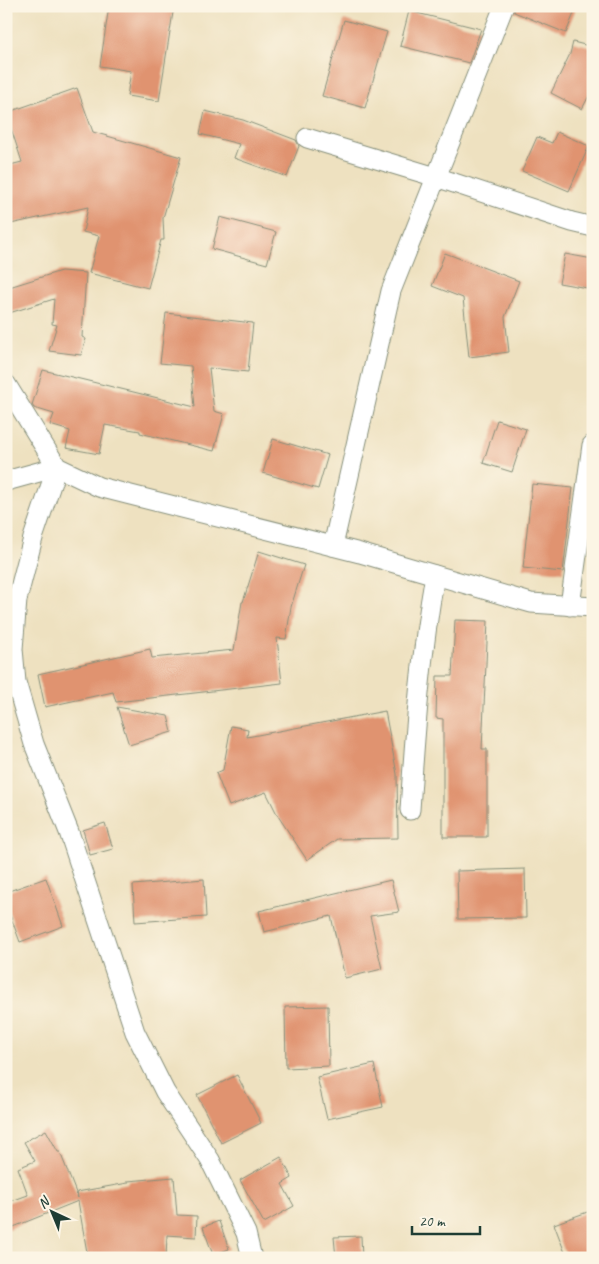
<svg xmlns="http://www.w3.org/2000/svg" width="599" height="1264" viewBox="0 0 599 1264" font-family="Caveat,sans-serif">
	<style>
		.building { fill: #e0936f }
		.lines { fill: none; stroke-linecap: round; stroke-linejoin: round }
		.minor-casing { stroke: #868f7a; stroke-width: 21 }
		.minor { stroke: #fff; stroke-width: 19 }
	</style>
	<rect width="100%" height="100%" fill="#fcf5e5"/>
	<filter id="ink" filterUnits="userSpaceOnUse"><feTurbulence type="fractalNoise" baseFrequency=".02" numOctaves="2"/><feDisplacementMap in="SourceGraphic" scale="10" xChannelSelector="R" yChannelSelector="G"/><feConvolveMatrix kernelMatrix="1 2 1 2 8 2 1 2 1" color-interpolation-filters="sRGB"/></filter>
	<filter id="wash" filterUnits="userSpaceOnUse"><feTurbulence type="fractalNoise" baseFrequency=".0096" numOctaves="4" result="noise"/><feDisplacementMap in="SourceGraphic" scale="20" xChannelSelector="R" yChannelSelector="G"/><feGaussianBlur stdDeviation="1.12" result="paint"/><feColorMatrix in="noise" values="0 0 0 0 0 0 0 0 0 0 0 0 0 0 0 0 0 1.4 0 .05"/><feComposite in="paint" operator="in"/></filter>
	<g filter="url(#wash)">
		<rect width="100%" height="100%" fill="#eee1c0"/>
		<g id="blocks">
			<!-- building -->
			<g class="building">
				<path d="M109,6H174L159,101L127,96L131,71L100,66Z"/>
				<path d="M515,6H577L566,33L514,12Z"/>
				<path d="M409,11L481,29L469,63L400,46Z"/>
				<path d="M344,20L387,32L365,108L322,96Z"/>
				<path d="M573,42L593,47V88L582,109L551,93L570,54Z"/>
				<path d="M77,88L93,132L181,157L163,218L164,240H161L148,288L89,273L99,236L83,232L88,207L6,225V166L22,162L6,113Z"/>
				<path d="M205,111L243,120L296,140L299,146L287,177L234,158L239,144L200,134Z"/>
				<path d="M557,132L589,146L569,191L522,171L537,137L552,143Z"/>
				<path d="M220,217L276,232L267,264L212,249Z"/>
				<path d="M445,253L519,281L505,317L509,352L469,357L463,298L432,286Z"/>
				<path d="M565,254L593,259V289L559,283Z"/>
				<path d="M61,271L86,273L82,337L86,339L81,355L49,351L57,325L52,324L54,299L6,314V288Z"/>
				<path d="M166,313L253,323L248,372L209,368L214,411L224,414L214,451L140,433V431L105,425L99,454L66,448L70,431L50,425L54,414L34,408L32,405L43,370L195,407L191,366L160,363Z"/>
				<path d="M497,420L526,429L512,472L483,463Z"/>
				<path d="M273,439L328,455L318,489L263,473Z"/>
				<path d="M532,484L573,488L563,572L523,568Z"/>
				<path d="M259,551L304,565L291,607L286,639L277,638L282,683L116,702L113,692L45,707L38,674L150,649L152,658L234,650L242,602H243Z"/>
				<path d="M455,620L488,621L482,749H487V837H443V719L436,718L437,676H452Z"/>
				<path d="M117,707L168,716L172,732L129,745Z"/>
				<path d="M385,711L397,774L398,838L337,839L307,860L278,816L266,792L229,806L216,773L223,770L231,726L248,729L247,737Z"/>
				<path d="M105,823L113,849L90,855L83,830Z"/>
				<path d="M525,869L526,918L458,919L457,871Z"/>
				<path d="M46,878L63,926L20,942L6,904V892Z"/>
				<path d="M204,879L206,917L135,922L133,885Z"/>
				<path d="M391,880L399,912L370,916L382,969L345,978L331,916L264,932L259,911Z"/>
				<path d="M328,1006L329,1066L286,1068L285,1007Z"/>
				<path d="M374,1064L383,1107L327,1119L317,1077Z"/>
				<path d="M237,1075L261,1123L221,1143L197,1095Z"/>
				<path d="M46,1130L58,1152H60L78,1198L77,1192L128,1183V1181L174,1177L177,1215L197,1216L196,1237L167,1235L166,1258H125V1254L103,1258H88L78,1201L6,1230V1203L28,1195L18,1168L35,1161L24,1142Z"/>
				<path d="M281,1157L292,1178L282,1184L294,1206L264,1223L240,1180Z"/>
				<path d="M593,1210V1252L578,1258H567L554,1224Z"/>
				<path d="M219,1221L229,1249L213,1255L203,1227Z"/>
				<path d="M361,1236L362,1258H336L334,1237Z"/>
			</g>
		</g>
	</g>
	<g filter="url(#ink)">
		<use href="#blocks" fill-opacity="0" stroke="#868f7a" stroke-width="1"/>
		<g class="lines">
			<!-- minor casing -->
			<g class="minor-casing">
				<g id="minor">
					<path d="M307,138L436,177L572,222L593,227"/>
					<path d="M6,384L57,467L99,487L360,553L531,603L593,607"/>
					<path d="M57,467L33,538L17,600L13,649L16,682L34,744L69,832L135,1032L165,1092L210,1160L246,1233L252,1258"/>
					<path d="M6,481L57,467"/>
					<path d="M333,546L391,291L504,6"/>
					<path d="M570,606L592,445"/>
					<path d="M410,810C415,731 421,653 435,575"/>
				</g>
			</g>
			<!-- minor -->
			<use href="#minor" class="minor"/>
		</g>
	</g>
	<!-- margin -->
	<rect width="599" height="1264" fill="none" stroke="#fcf5e5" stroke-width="25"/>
	<!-- north arrow -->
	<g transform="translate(52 1212) rotate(316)" stroke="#fcf5e5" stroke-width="4" paint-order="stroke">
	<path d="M0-4L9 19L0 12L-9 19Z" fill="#1f3d34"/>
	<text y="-8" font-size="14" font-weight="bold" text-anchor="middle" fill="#1f3d34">N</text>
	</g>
	<!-- scale -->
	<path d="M412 1226v8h68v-8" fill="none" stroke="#1f3d34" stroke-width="2.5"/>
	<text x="419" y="1226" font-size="15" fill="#1f3d34" stroke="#fcf5e5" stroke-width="4" paint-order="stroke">20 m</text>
</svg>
